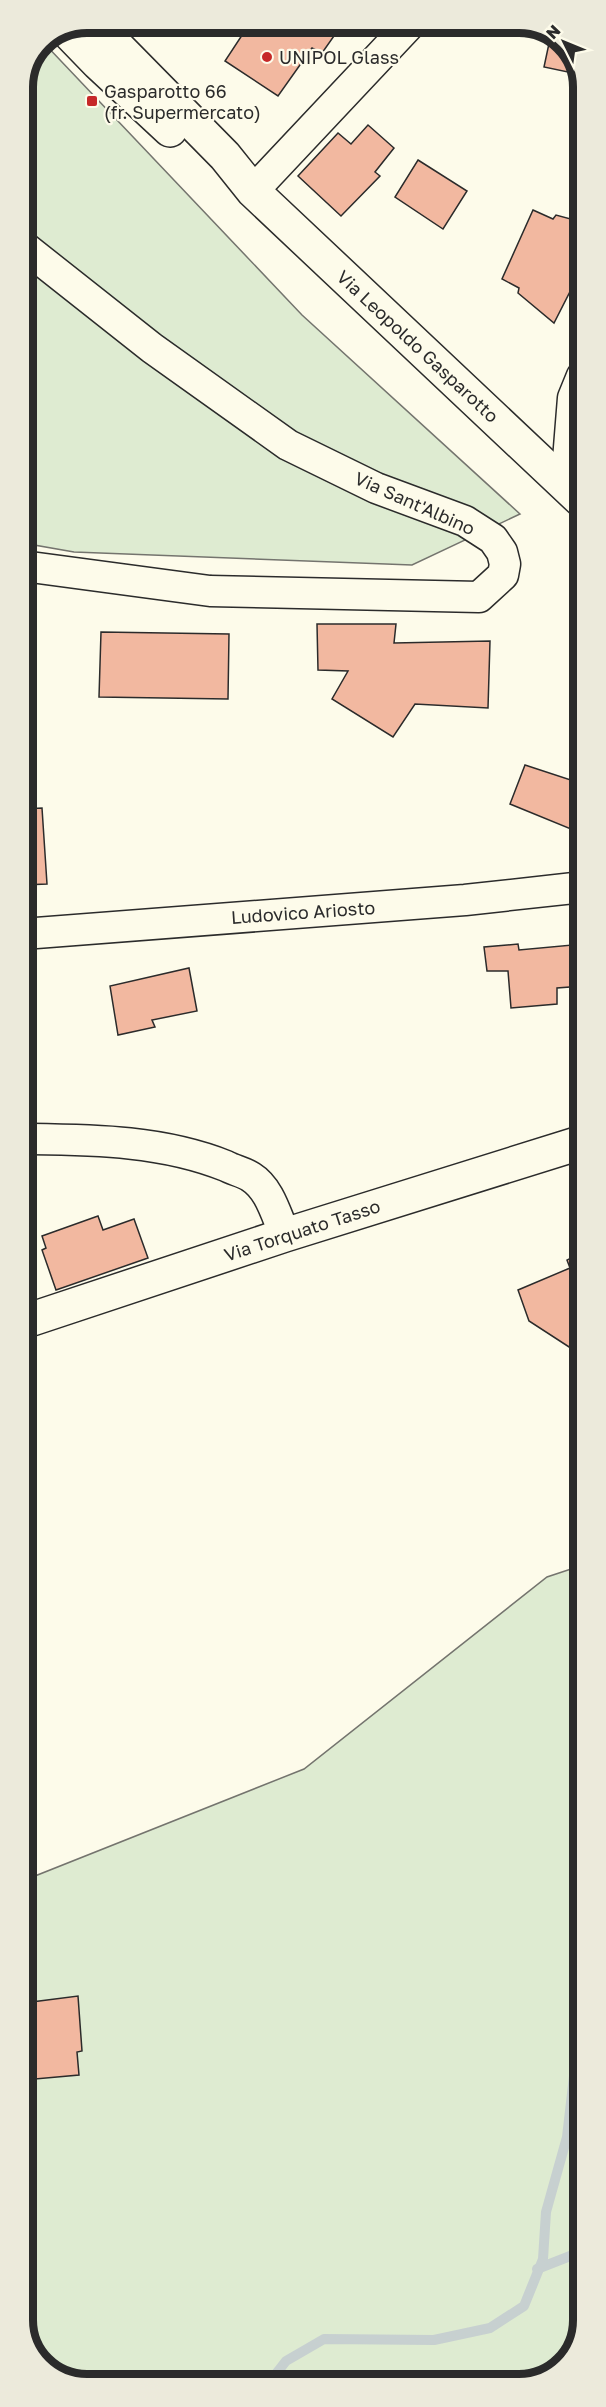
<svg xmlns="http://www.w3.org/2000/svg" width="606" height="2407" viewBox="0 0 606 2407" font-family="'Golos Text',sans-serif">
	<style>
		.green { fill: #deebd1; stroke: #74746e; stroke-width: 1.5 }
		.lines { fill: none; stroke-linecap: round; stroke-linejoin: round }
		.stream { stroke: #c7d0d0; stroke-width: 10 }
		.building { fill: #f2b8a0; stroke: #2b2b2b; stroke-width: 1.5 }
		.minor-casing { stroke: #2b2b2b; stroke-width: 33 }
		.tertiary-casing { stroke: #2b2b2b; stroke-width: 36 }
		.secondary-casing { stroke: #2b2b2b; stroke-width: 36 }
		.minor { stroke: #fdfbea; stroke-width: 30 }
		.tertiary { stroke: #fdfbea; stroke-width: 33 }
		.secondary { stroke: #fdfbea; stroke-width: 33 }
		.poi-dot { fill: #c62828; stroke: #fdfbea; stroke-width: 2 }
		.labels { text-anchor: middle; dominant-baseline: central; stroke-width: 4.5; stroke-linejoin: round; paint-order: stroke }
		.poi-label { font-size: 18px; fill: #2b2b2b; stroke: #fdfbea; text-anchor: start }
		.street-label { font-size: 18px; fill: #2b2b2b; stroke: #fdfbea }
		.rim { fill: none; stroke: #2b2b2b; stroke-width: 8 }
	</style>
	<rect width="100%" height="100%" fill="#fdfbea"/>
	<!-- green -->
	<g class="green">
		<path d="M42,41L302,315L520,514L412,565L74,552L23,543V87Z"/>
		<path d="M583,1565V2320L568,2362L553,2370L490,2383L79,2384L44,2368L24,2332L23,1888L35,1876L304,1769L547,1577Z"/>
	</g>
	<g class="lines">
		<!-- stream -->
		<g class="stream">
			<path d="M537,2269L583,2251"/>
			<path d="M268,2384L286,2361L324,2339L434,2340L490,2328L524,2306L543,2259L546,2212L567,2137L583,1998"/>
		</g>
	</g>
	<!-- building -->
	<g class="building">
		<path d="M250,23H336L341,26L322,53L312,48L278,96L225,61Z"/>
		<path d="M551,34L562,39L582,75L544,67Z"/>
		<path d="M368,125L394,148L375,172L380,176L341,216L298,176L338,133L351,144Z"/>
		<path d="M582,143V178L575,176Z"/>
		<path d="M418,160L467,191L443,229L395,197Z"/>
		<path d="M533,210L553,219L556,215L582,222V268L554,323L518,293L519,288L502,279Z"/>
		<path d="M317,624H396L394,643L490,641L488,708L415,704L393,737L332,699L348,671L318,670Z"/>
		<path d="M101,632L229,634L228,699L99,697Z"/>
		<path d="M525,765L583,784V834L510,804Z"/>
		<path d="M42,808L47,884L23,885V809Z"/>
		<path d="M518,944L519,950L583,944V986L557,988V1004L511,1008L508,971H487L484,947Z"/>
		<path d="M189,968L197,1011L152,1020L155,1027L118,1035L110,986Z"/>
		<path d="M34,988L35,1047L23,1048V989Z"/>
		<path d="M23,1169H26L24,1217H23Z"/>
		<path d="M98,1216L103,1230L134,1219L148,1258L56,1290L42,1250L46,1248L42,1236Z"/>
		<path d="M583,1252V1356L529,1321L518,1290L570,1268L567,1260Z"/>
		<path d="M78,1996L82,2051L77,2052L79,2075L24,2080V2003Z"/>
	</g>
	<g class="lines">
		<!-- minor casing -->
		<g class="minor-casing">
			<g id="minor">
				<path d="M253,191L411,23"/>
				<path d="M23,246L152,348L288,445L376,488L465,521L493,539L502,552L505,564L503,575L479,597L210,591L23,566"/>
				<path d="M566,485L573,398L582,376"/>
				<path d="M23,934L465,900L583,887"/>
				<path d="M23,1139C92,1140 161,1140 226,1166C233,1170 244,1172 251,1177C270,1189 276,1215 285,1235"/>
			</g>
		</g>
		<!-- tertiary casing -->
		<g class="tertiary-casing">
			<path id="tertiary" d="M23,1322L285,1235L583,1142"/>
		</g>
		<!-- secondary casing -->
		<g class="secondary-casing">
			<g id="secondary">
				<path d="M94,23L225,156L253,191L583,502"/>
				<path d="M67,31L98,63L170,130"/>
			</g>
		</g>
		<!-- minor -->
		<use href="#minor" class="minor"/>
		<!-- tertiary -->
		<use href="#tertiary" class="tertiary"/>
		<!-- secondary -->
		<use href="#secondary" class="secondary"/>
	</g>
	<!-- markers -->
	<g class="poi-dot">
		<circle cx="267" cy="57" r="6"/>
		<rect x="86" y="95" width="12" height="12" rx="3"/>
	</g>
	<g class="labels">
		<!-- poi labels -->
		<g class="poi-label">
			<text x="279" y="57">UNIPOL Glass</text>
			<text x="104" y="91">Gasparotto 66<tspan x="104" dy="21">(fr. Supermercato)</tspan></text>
		</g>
		<!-- street labels -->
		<g class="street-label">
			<text transform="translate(418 346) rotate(43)">Via Leopoldo Gasparotto</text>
			<text transform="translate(415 503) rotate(24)">Via Sant'Albino</text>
			<text transform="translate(303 912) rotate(-4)">Ludovico Ariosto</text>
			<text transform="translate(302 1230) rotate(-18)">Via Torquato Tasso</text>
		</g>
	</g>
	<!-- crop -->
	<path d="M0 0H606V2407H0ZM87 33H519A54 54 0 0 1 573 87V2320A54 54 0 0 1 519 2374H87A54 54 0 0 1 33 2320V87A54 54 0 0 1 87 33Z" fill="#eceadb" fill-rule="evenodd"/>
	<path class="rim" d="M87 33H519A54 54 0 0 1 573 87V2320A54 54 0 0 1 519 2374H87A54 54 0 0 1 33 2320V87A54 54 0 0 1 87 33Z"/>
	<!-- north arrow -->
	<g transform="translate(564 42) rotate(313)" stroke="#fdfbea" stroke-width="4.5" paint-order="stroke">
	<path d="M0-4.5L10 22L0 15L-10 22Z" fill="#2b2b2b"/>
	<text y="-9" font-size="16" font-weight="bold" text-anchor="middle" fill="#2b2b2b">N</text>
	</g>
</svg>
